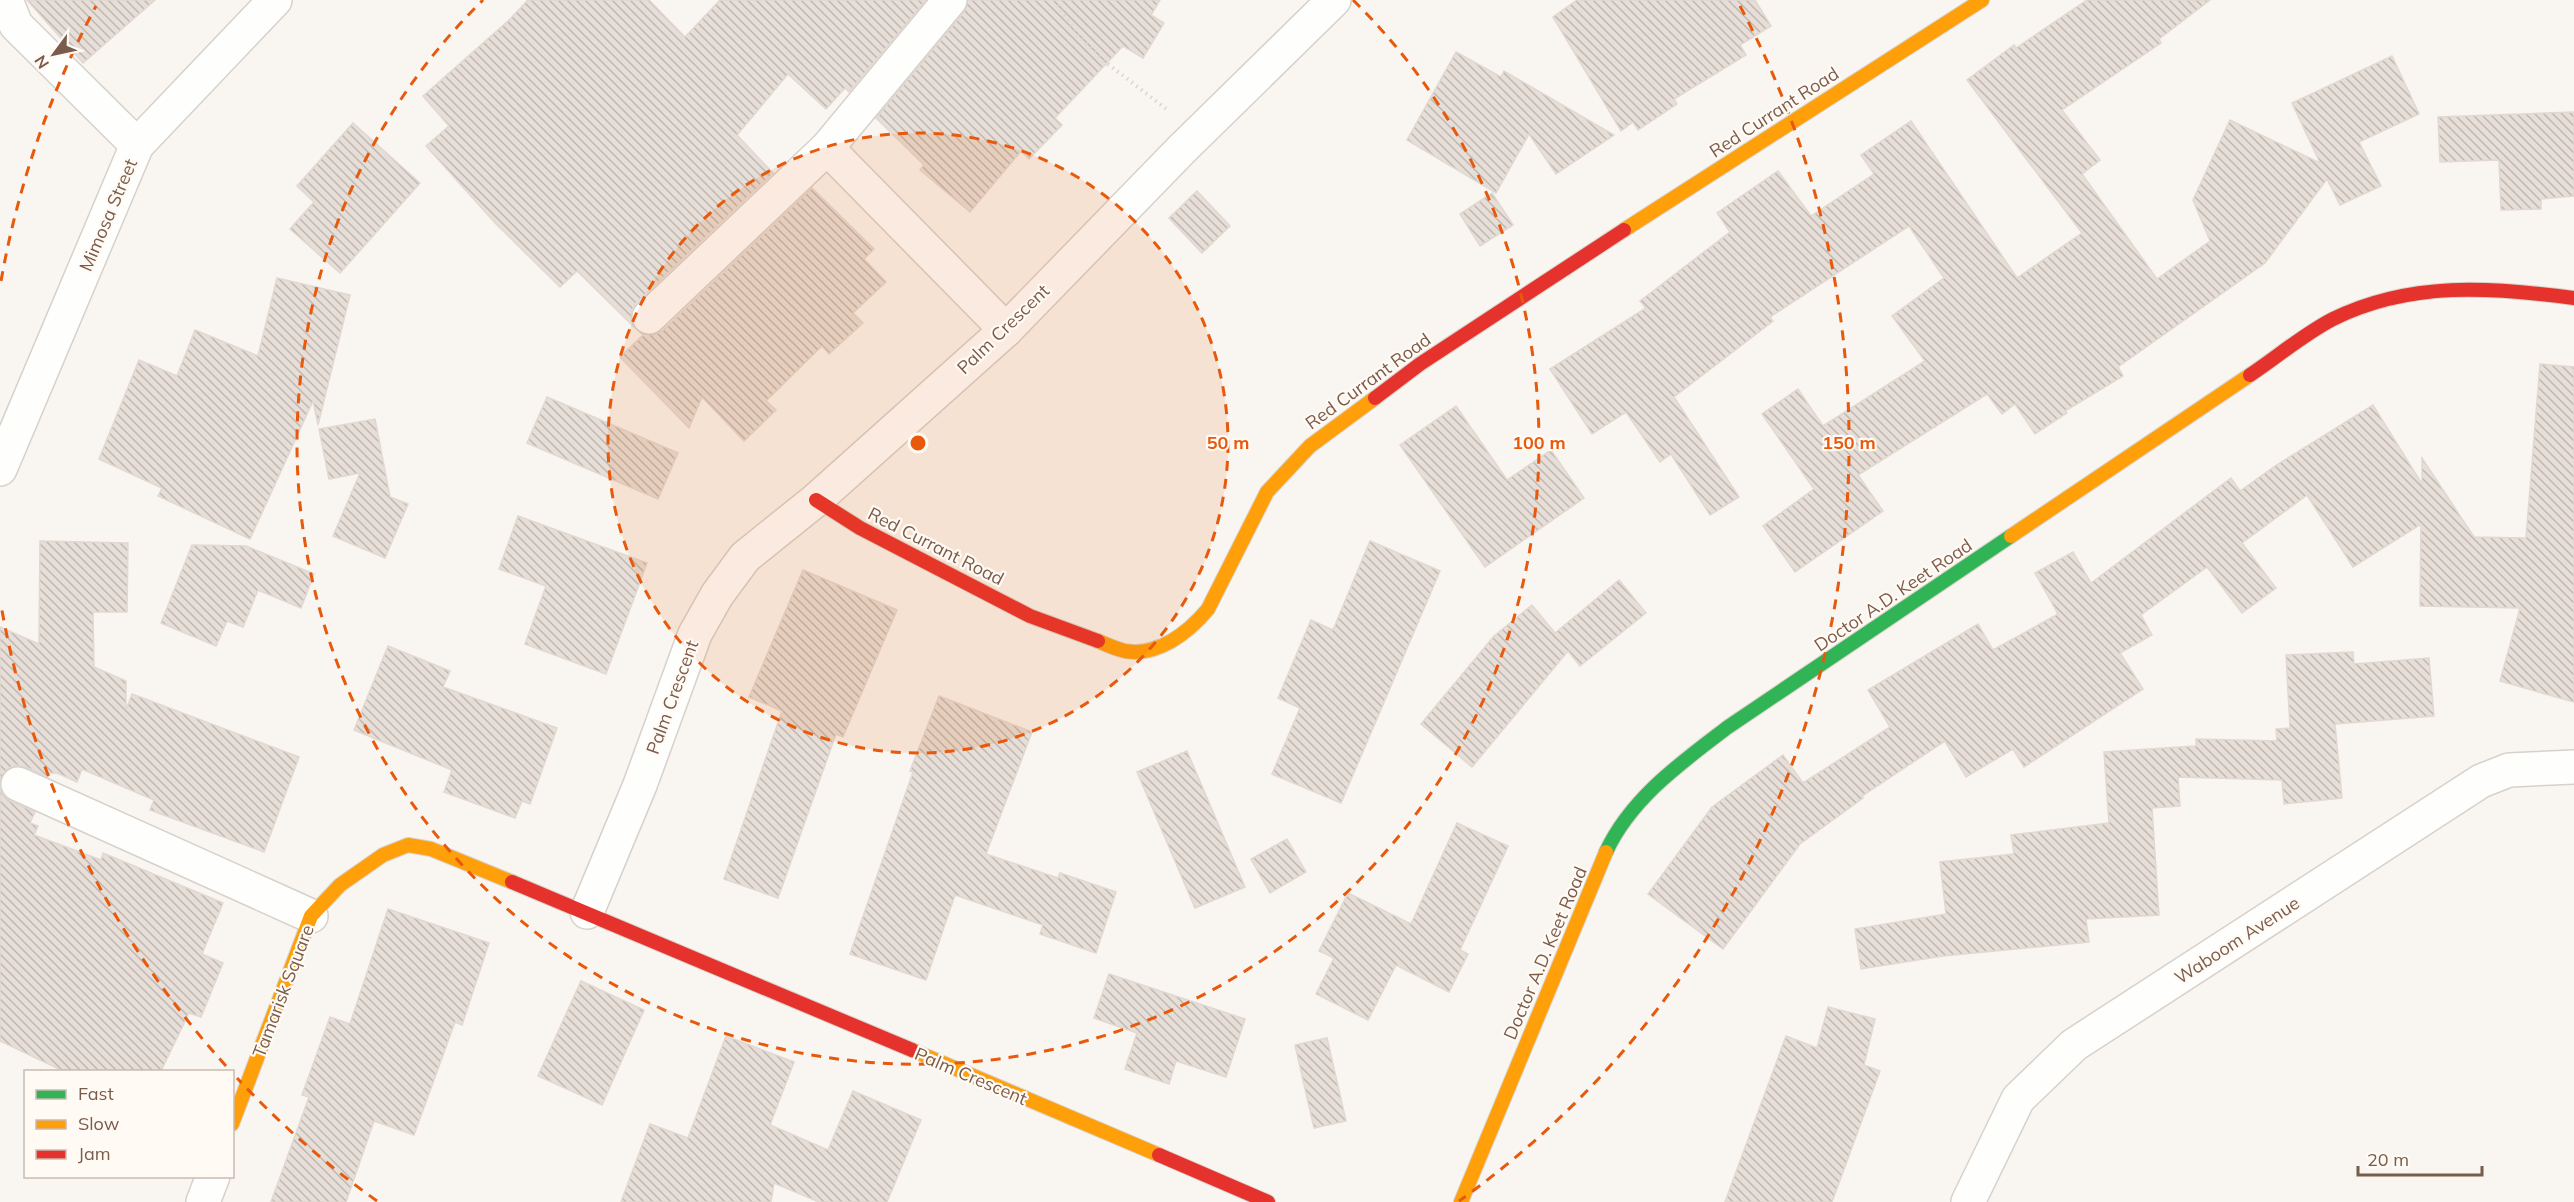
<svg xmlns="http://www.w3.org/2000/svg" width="2574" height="1202" viewBox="0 0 2574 1202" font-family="Mulish,sans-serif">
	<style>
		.building { fill: url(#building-back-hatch); stroke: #e2d8d2; stroke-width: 1.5 }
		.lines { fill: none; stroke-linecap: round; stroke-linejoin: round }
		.street-casing { stroke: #d7d1cb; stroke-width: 36 }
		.fast-casing { stroke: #d9d2cb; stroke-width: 16 }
		.slow-casing { stroke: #d9d2cb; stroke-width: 16 }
		.jam-casing { stroke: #d9d2cb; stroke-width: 16 }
		.path { stroke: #dcd5d0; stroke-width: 4; stroke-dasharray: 1.5 4.5; stroke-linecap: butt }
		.street { stroke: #fefefd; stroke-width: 33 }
		.fast { stroke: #30b455; stroke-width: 14 }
		.slow { stroke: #ff9f0a; stroke-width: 14 }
		.jam { stroke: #e5322d; stroke-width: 14 }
		.ring { fill: none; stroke: #e8590c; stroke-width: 3; stroke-dasharray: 10 8 }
		.labels { text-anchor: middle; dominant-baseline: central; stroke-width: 4.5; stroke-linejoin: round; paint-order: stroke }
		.street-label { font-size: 18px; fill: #7a5c4d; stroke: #fffaf3 }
		.centre { fill: #e8590c; stroke: #fffaf3; stroke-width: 3 }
		.ring-label { font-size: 18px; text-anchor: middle; font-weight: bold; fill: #e8590c; stroke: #fffaf3; stroke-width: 4.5; stroke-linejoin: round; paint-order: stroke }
	</style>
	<defs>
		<pattern id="building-back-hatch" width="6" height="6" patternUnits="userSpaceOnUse" patternTransform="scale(1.5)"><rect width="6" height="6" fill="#e6ded7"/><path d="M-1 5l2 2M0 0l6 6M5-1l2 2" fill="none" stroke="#bfb7b1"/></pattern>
	</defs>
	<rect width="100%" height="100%" fill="#f9f5f0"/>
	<!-- building -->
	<g class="building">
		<path d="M27,0H155L83,63Z"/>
		<path d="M528,0H649L685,37L720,0H926L849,92L845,88L826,109L788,74L737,135L773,173L636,303L631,312L633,326L577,271L560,287L496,224L426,146L449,126L423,96L508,21Z"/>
		<path d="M968,0H1160L1151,15L1164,23L1143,58L1123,46L1055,118L1062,125L1029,159L1021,151L970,212L920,170L924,165L876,118L964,12Z"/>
		<path d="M1577,0H1755L1771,26L1740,45L1746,55L1674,99L1677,104L1638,130L1633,122L1621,131L1553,17Z"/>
		<path d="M2087,0H2210L2159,39L2161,43L2062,110L2100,160L2082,174L2157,279L2210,241L2193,200L2230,120L2320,163L2292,103L2392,56L2419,114L2359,142L2381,186L2340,205L2327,179L2265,263L2118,367L2123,376L2065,411L2067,413L2035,434L2015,404L2002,414L1987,394L1858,475L1883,511L1795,572L1763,526L1814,489L1762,414L1798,389L1823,426L1925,361L1892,316L1944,278L1909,226L1770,317L1773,321L1674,397L1739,497L1710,515L1671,454L1660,462L1626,412L1592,434L1550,369L1646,308L1640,301L1730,232L1717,213L1778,171L1811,216L1874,174L1861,155L1911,121L2017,278L2082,233L1967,80L2014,45L2016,48Z"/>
		<path d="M1456,52L1501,77L1504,71L1614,135L1556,174L1529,134L1496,193L1407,140Z"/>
		<path d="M2574,112V196L2541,199V209L2501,210L2499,160L2440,162L2438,117Z"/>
		<path d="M353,123L420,183L340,273L290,229L314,202L297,186Z"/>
		<path d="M812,188L874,249L864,259L886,282L853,313L863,323L829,354L822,346L766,401L776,410L744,441L702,397L689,428L620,357L643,335L641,333L653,335L662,331Z"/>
		<path d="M1197,191L1230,226L1202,253L1169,218Z"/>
		<path d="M1492,193L1513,225L1480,246L1460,214Z"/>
		<path d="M277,278L350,295L318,425L313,401L250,539L158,496L162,488L99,459L139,360L177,376L195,330L258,356Z"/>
		<path d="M2540,364L2574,367V702L2500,681L2520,608L2420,606L2421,524L2353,567L2307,495L2242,543L2276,588L2242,613L2207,567L2141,615L2152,635L2120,653L2143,689L2024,767L2013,749L1966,777L1945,741L1862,796L1863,798L1800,844L1723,949L1648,894L1712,807L1783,755L1803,783L1890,727L1868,690L1978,624L1993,650L2058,614L2035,573L2073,552L2091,583L2231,478L2240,491L2275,466L2373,405L2422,484V458L2474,537L2526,538Z"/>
		<path d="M547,397L678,453L658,499L527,443Z"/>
		<path d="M1456,406L1507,480L1551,450L1584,498L1485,567L1400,445Z"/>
		<path d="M375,419L390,497L408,504L385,558L333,536L360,473L329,479L319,429Z"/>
		<path d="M518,516L647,563L606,674L525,644L546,586L499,569Z"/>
		<path d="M40,541L128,543L127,612H93L94,667L126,681V710L132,694L299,757L264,852L150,810L154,800L82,769L77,782L57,773H50L48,777L26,767L16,765L7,769L0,781V627L39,644Z"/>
		<path d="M1370,541L1440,571L1341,803L1272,774L1300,708L1278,698L1311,620L1333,630Z"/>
		<path d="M192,545L246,546L314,574L301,608L258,590L243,627L227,621L216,646L161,623Z"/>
		<path d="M803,570L897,610L843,737L836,734L778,898L724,879L782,711L749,697Z"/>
		<path d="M1619,580L1646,613L1580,666L1568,651L1472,767L1421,724L1494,636L1532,605L1555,633Z"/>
		<path d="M388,646L450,671L443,687L557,728L530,804L522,801L515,818L444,792L452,770L354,730Z"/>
		<path d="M2353,652L2354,664L2429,658L2434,716L2335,724L2342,798L2284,804L2282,780L2178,777L2180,806L2152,808L2159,915L2086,919L2089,942L1943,956L1861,969L1855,929L1946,914L1940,862L2014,854L2011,835L2109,823L2104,752L2196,746V739L2277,741L2276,729L2290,728L2286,655Z"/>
		<path d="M939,696L1032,732L986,854L1058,878L1060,873L1116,892L1096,953L1040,934L1043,925L955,895L926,980L850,954L913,772L910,771Z"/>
		<path d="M1187,751L1245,887L1195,908L1137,772Z"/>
		<path d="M0,788L3,795L10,801L35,812L30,823L38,826L34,835L101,860L103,853L223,903L202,954L223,963L201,1017L189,1013L161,1071H63L0,1041Z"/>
		<path d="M1457,823L1508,846L1460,950L1468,954L1449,992L1396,965L1368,1020L1316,994L1334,958L1319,951L1348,893L1411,924Z"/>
		<path d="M1287,839L1306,872L1270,893L1251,859Z"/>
		<path d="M388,909L489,943L462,1025L455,1022L414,1135L374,1121L346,1202H271L309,1097L302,1095L330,1017L350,1024Z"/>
		<path d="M1109,974L1245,1019L1226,1077L1176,1061L1169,1084L1125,1069L1137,1033L1094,1018Z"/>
		<path d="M581,981L644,1010L602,1105L538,1076Z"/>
		<path d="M1828,1007L1875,1019L1864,1065L1880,1071L1832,1202H1725L1786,1036L1817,1048Z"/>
		<path d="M726,1036L794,1062L770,1125L828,1150L853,1091L921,1120L887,1202H819L774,1183L771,1202H621L650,1124L688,1138Z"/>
		<path d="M1327,1038L1346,1121L1314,1128L1295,1045Z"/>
	</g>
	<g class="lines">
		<!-- street casing -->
		<g class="street-casing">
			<g id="street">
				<path d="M6,0L16,25L137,145"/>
				<path d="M827,148L1006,330"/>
				<path d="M649,317L827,148L950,0"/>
				<path d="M0,469L137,145L275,0"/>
				<path d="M18,784L311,916"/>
				<path d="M587,912L640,785L695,634L717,595L745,557L816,500L1006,330L1182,149L1334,0"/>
				<path d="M203,1202L213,1176"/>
				<path d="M1968,1202L2018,1099L2074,1045L2481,781L2509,770L2574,767"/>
			</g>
		</g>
		<!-- fast casing -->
		<g class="fast-casing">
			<path id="fast" d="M1606,852C1631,798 1682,762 1728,727L2011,536"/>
		</g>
		<!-- slow casing -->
		<g class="slow-casing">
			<g id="slow">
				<path d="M1624,230L1982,0"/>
				<path d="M2011,536L2250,375"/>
				<path d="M1098,641C1107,645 1116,649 1125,651C1157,657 1188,633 1208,609L1267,492L1310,446L1375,398"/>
				<path d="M912,1050L1159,1155"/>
				<path d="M232,1124L311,916L340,885L383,855L408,845L431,849L512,882"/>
				<path d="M1461,1202L1606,852"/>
			</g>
		</g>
		<!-- jam casing -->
		<g class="jam-casing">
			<g id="jam">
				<path d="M2250,375C2277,357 2304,334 2333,319C2410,281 2491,287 2574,298"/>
				<path d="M1375,398L1420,364L1624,230"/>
				<path d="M816,500L860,528L1030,616L1098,641"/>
				<path d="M512,882L912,1050"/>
				<path d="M1159,1155L1268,1202"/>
			</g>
		</g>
		<!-- path -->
		<path class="path" d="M1054,0L1076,33L1104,61L1169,111"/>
		<!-- street -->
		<use href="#street" class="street"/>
		<!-- fast -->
		<use href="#fast" class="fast"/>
		<!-- slow -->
		<use href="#slow" class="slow"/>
		<!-- jam -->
		<use href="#jam" class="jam"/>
	</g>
	<!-- distance rings -->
	<circle cx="918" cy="443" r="310" fill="#e8590c" fill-opacity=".12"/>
	<g class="ring">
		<circle cx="918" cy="443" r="310"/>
		<path d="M1353 0A621 621 0 1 1 483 0"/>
		<path d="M377 1201A931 931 0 0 1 237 1078M226 1066A931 931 0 0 1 1 605M1 281A931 931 0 0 1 96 6M1740 6A931 931 0 0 1 1459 1201"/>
	</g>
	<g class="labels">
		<!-- street labels -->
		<g class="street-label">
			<text transform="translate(1774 112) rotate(-33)">Red Currant Road</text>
			<text transform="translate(108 215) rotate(-67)">Mimosa Street</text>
			<text transform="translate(1003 329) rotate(-44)">Palm Crescent</text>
			<text transform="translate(1368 381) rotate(-36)">Red Currant Road</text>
			<text transform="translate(936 546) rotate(27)">Red Currant Road</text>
			<text transform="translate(1893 595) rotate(-34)">Doctor A.D. Keet Road</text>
			<text transform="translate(672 697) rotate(-70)">Palm Crescent</text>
			<text transform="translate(2237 940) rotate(-33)">Waboom Avenue</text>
			<text transform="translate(1545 953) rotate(-67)">Doctor A.D. Keet Road</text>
			<text transform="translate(283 991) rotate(-69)">Tamarisk Square</text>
			<text transform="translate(971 1076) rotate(23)">Palm Crescent</text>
		</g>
	</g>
	<circle cx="918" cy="443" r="9" class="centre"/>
	<g class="ring-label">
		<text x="1228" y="449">50 m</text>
		<text x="1539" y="449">100 m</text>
		<text x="1849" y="449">150 m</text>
	</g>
	<!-- legend -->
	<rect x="24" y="1070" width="210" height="108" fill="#fffaf3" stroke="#cabbb1" stroke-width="1.5"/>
	<rect x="36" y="1090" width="30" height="9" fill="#30b455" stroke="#cabbb1" stroke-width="1.5"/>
	<text x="78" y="1100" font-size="18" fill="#7a5c4d">Fast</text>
	<rect x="36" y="1120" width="30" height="9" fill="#ff9f0a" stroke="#cabbb1" stroke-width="1.5"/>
	<text x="78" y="1130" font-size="18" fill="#7a5c4d">Slow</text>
	<rect x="36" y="1150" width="30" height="9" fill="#e5322d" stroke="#cabbb1" stroke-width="1.5"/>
	<text x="78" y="1160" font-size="18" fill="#7a5c4d">Jam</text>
	<!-- north arrow -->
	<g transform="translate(54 54) rotate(237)" stroke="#fffaf3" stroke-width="4.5" paint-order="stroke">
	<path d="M0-4.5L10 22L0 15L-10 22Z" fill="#7a5c4d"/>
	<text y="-9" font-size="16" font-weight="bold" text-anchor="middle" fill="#7a5c4d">N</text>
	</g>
	<!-- scale -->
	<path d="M2358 1166v9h124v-9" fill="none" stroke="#7a5c4d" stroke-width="3"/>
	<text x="2367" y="1166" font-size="18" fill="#7a5c4d" stroke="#fffaf3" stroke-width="4.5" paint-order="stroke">20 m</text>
</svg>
